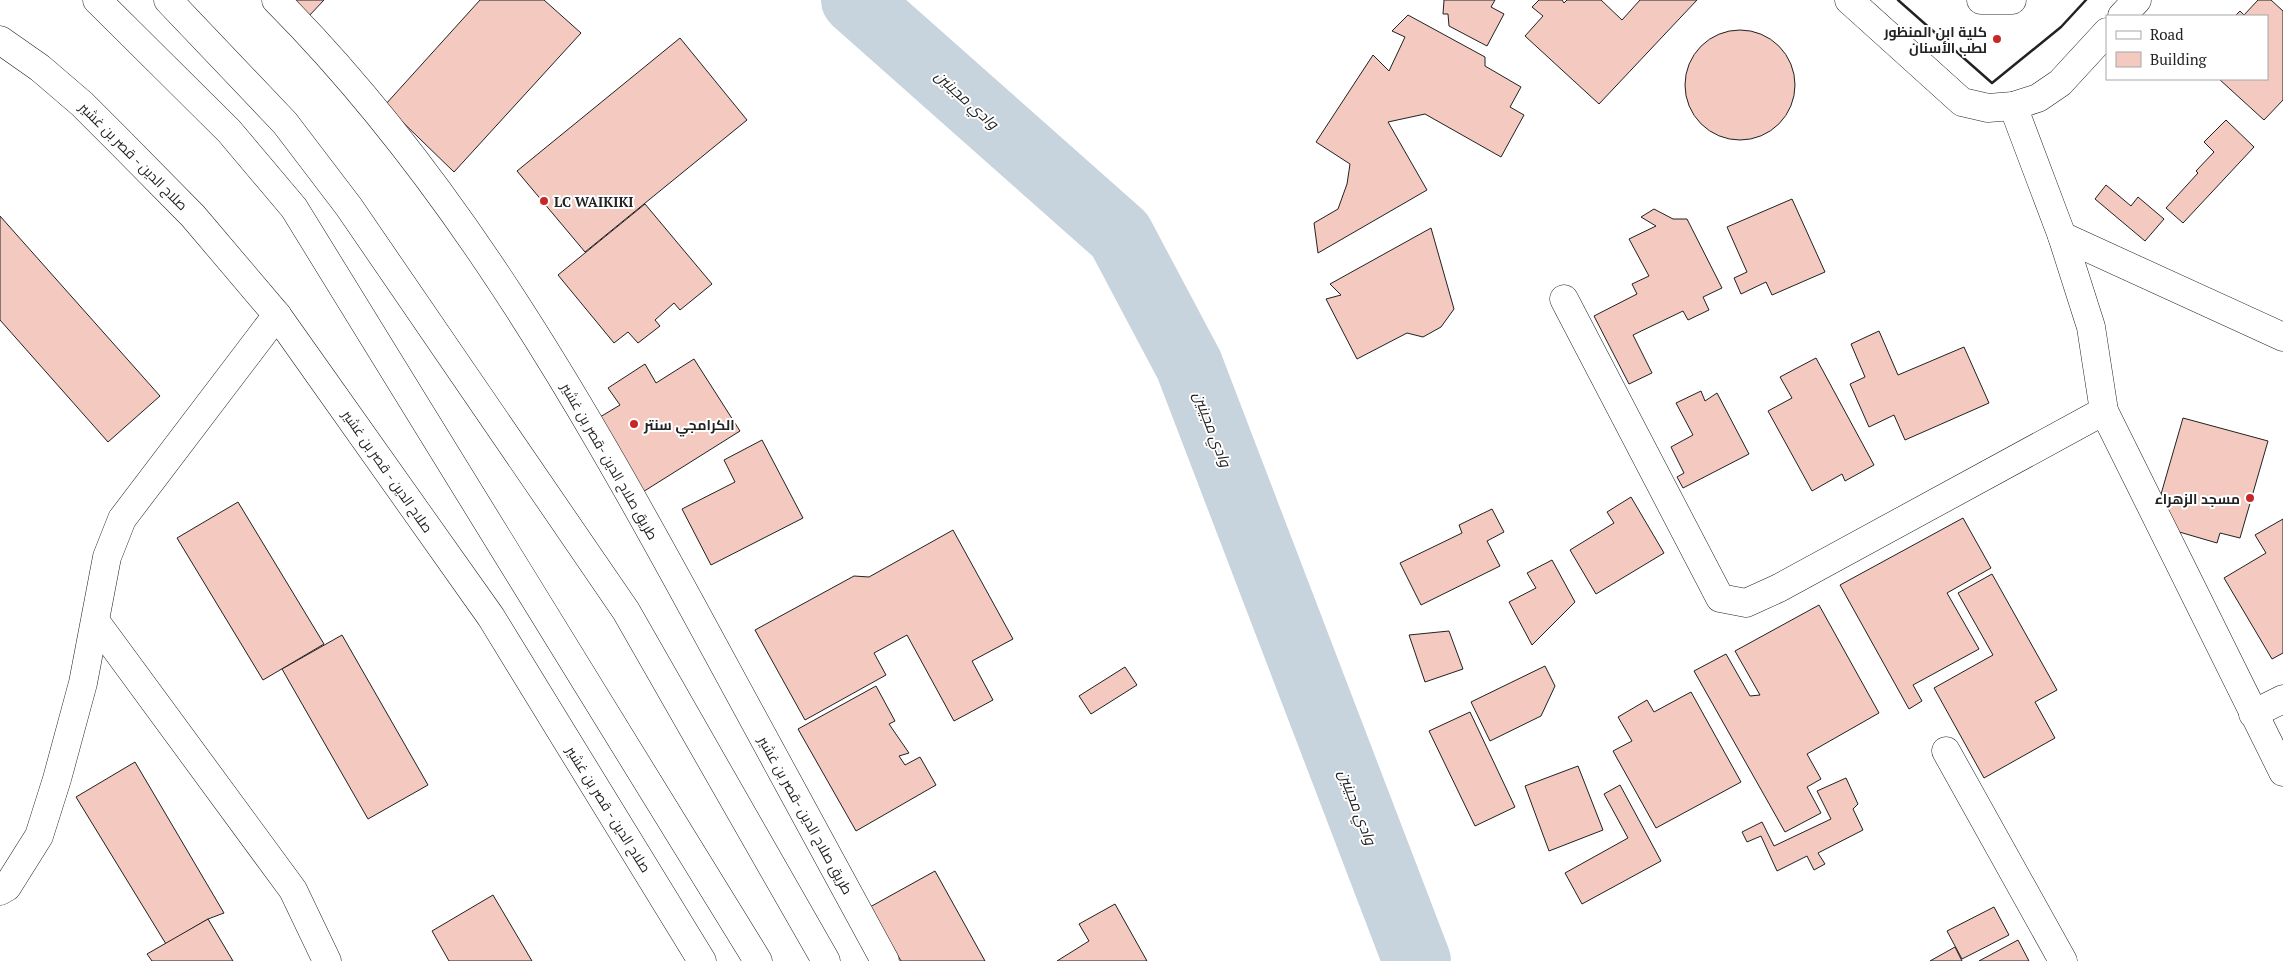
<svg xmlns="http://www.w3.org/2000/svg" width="2283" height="961" viewBox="0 0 2283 961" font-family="'PT Serif',Cairo,serif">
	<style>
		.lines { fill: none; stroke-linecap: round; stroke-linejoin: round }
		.river { stroke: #c7d3dd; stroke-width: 68 }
		.building { fill: #f3c9c0; stroke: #222 }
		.minor-casing { stroke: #222; stroke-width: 29 }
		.major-casing { stroke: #222; stroke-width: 29 }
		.highway-casing { stroke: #222; stroke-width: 29 }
		.minor { stroke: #fff; stroke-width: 28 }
		.major { stroke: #fff; stroke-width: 28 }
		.highway { stroke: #fff; stroke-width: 28 }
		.wall { stroke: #222; stroke-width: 2.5 }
		.poi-dot { fill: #c62828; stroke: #fff; stroke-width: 2 }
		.labels { text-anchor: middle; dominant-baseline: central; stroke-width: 4; stroke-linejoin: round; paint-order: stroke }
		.poi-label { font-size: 14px; font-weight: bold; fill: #222; stroke: #fff; text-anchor: end }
		.street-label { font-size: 14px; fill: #222; stroke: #fff }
		.water-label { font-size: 15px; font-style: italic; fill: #222; stroke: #fff }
	</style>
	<rect width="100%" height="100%" fill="#fff"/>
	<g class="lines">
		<!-- river -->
		<path class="river" d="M855,0L1120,235L1189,365L1417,961"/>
	</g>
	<!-- building -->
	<g class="building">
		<path d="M290,0H324L308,17Z"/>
		<path d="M480,0H544L581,33L454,172L385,105Z"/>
		<path d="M1444,0H1495L1491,7L1504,14L1487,46L1449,26L1448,14H1443Z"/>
		<path d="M1539,0H1562L1564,3L1567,0H1601L1622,20L1640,0H1697L1599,104L1525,36L1543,16L1532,7Z"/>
		<path d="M2258,0H2271L2283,11V100L2264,120L2219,79H2267V16H2235L2240,11L2244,15Z"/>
		<path d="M1408,15L1485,57V66L1521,87L1510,107L1524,115L1501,157L1425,114L1388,122L1427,190L1318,253L1314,223L1338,209L1347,184L1350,164L1316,142L1373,55L1389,71L1405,37L1392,31Z"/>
		<circle cx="1740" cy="85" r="55"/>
		<path d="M680,38L747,120L585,252L517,171Z"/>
		<path d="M2226,120L2254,147L2183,223L2166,208L2198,173L2196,171L2214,152L2204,142Z"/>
		<path d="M2106,185L2131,206L2138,197L2164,219L2145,241L2095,199Z"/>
		<path d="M1792,199L1825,272L1772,295L1766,282L1741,294L1734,278L1747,272L1727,227Z"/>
		<path d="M645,204L712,284L680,310L674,303L655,320L660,326L638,343L628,332L614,343L558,275Z"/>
		<path d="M1654,209L1673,219H1687L1722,288L1703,297L1709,310L1688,320L1683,311L1633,335L1652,373L1629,384L1594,316L1637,294L1632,284L1649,276L1629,239L1656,226L1641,217Z"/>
		<path d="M0,216L160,396L108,442L0,320Z"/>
		<path d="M1431,228L1454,309L1441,327L1423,337L1407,333L1357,359L1326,299L1341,295L1330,284Z"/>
		<path d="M1879,331L1898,375L1964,347L1989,403L1905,440L1894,415L1869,427L1850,384L1865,377L1851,344Z"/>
		<path d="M1816,358L1874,465L1845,481L1842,474L1812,491L1768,411L1792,398L1780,377Z"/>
		<path d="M694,359L740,431L638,495L600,417L620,405L608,388L645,364L656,383Z"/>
		<path d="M1701,391L1705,401L1717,393L1749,454L1683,488L1677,477L1684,473L1671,447L1693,435L1676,403Z"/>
		<path d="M2183,418L2268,441L2240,538L2220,533L2217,543L2169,529L2155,515Z"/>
		<path d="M762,440L803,518L711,565L682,509L735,482L724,460Z"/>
		<path d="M1631,497L1664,553L1596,594L1570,550L1614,523L1607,512Z"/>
		<path d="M238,502L324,644L263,680L177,538Z"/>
		<path d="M1492,509L1504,532L1487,541L1500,566L1421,605L1400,563L1462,533L1459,525Z"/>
		<path d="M1963,518L1991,568L1947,593L1979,649L1913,685L1922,701L1909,709L1840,585Z"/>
		<path d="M2283,519V653L2272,659L2224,578L2266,553L2255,535Z"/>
		<path d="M953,530L1013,639L972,661L993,700L954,721L907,635L874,653L886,675L805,720L755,630L854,576L869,577Z"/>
		<path d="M1552,560L1575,602L1532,645L1509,602L1536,588L1527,573Z"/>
		<path d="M1992,574L2057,690L2035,702L2055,738L1984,778L1934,688L1993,655L1958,593Z"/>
		<path d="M1819,605L1879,713L1807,754L1821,779L1807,787L1821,813L1785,832L1694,671L1726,654L1750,696L1760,695L1735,651Z"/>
		<path d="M1449,631L1463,669L1425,682L1409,635Z"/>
		<path d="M342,635L428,785L368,819L282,669Z"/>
		<path d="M1545,666L1555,686L1541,716L1490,741L1471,702Z"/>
		<path d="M1125,667L1137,685L1091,714L1079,696Z"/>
		<path d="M876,686L895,721L889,724L909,753L899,756L905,765L920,757L936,785L856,831L798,729Z"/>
		<path d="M1691,692L1741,782L1656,828L1613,751L1632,741L1618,717L1647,700L1654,712Z"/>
		<path d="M1470,712L1515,807L1475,826L1429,731Z"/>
		<path d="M135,762L224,913L208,919L166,944L76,797Z"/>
		<path d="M1578,766L1603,830L1549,851L1525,786Z"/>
		<path d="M1846,778L1858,804L1853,809L1863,830L1818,853L1825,864L1814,870L1807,856L1777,871L1761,836L1747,842L1742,832L1762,822L1774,846L1831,819L1817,791Z"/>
		<path d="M1620,785L1661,861L1582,904L1565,873L1628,838L1604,794Z"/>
		<path d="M935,871L985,961H901L870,907Z"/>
		<path d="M493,895L532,961H449L432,931Z"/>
		<path d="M1115,904L1147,961H1057L1089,941L1079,924Z"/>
		<path d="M1994,907L2009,935L1962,959L1947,931Z"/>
		<path d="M208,919L233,961H152L147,954Z"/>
		<path d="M2018,940L2029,961H1979Z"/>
		<path d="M1955,947L1962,961H1930Z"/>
	</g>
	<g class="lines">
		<!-- minor casing -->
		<g class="minor-casing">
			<g id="minor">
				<path d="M1981,0H2012"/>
				<path d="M2013,106L2062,236L2091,327L2104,411L2283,772"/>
				<path d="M2062,236L2283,337"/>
				<path d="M1564,299L1720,598L1746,603L1779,588L2104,411"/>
				<path d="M96,622L293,890L327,961"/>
				<path d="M2253,714L2283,699"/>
				<path d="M1946,751L2063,961"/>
				<path d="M0,891L7,887L39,836L57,779L83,683L107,557L122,519L277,315"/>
			</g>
		</g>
		<!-- major casing -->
		<g class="major-casing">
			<g id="major">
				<path d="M1849,0L1962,102L1988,108L2013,106L2038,98L2060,83L2107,32"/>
				<path d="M2122,16L2137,0"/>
			</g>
		</g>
		<!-- highway casing -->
		<g class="highway-casing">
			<g id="highway">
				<path d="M97,0L229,131L294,208L758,961"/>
				<path d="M168,0L285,123L349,207L626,611L826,961"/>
				<path d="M276,0C451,176 575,392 693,608C757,726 821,843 885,961"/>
				<path d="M0,40L40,68L82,104L121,143L193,216L277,315L491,617L702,961"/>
			</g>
		</g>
		<!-- minor -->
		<use href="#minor" class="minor"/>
		<!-- major -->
		<use href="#major" class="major"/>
		<!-- highway -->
		<use href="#highway" class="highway"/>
		<!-- wall -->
		<path class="wall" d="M1898,0L1992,83L2061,27L2086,0"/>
	</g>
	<!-- markers -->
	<g class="poi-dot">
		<circle cx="1997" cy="39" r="5"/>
		<circle cx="544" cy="201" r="5"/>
		<circle cx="634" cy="424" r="5"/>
		<circle cx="2250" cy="498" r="5"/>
	</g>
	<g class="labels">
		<!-- poi labels -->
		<g class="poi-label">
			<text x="1987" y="31">كلية ابن المنظور<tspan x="1987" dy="16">لطب الأسنان</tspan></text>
			<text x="554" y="201" text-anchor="start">LC WAIKIKI</text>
			<text x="644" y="424" text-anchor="start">الكرامجي سنتر</text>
			<text x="2240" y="498">مسجد الزهراء</text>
		</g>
		<!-- street labels -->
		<g class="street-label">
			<text transform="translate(134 156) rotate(45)">صلاح الدين - قصر بن غشير</text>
			<text transform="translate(610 461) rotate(60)">طريق صلاح الدين -قصر بن غشير</text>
			<text transform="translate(388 471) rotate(55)">صلاح الدين - قصر بن غشير</text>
			<text transform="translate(609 809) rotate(58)">صلاح الدين - قصر بن غشير</text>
			<text transform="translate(806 815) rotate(61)">طريق صلاح الدين -قصر بن غشير</text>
		</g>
		<!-- water labels -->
		<g class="water-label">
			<text transform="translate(967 99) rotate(42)">وادي مجينين</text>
			<text transform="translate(1213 429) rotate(69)">وادي مجينين</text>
			<text transform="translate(1358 807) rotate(69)">وادي مجينين</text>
		</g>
	</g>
	<!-- legend -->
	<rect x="2106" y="15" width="162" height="65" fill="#ffffff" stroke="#a7a7a7"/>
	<rect x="2116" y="31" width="25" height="8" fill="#ffffff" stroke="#a7a7a7"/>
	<text x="2150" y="40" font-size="15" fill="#222222">Road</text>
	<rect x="2116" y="52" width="25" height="15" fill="#f3c9c0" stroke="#a7a7a7"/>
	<text x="2150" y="65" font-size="15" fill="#222222">Building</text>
</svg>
